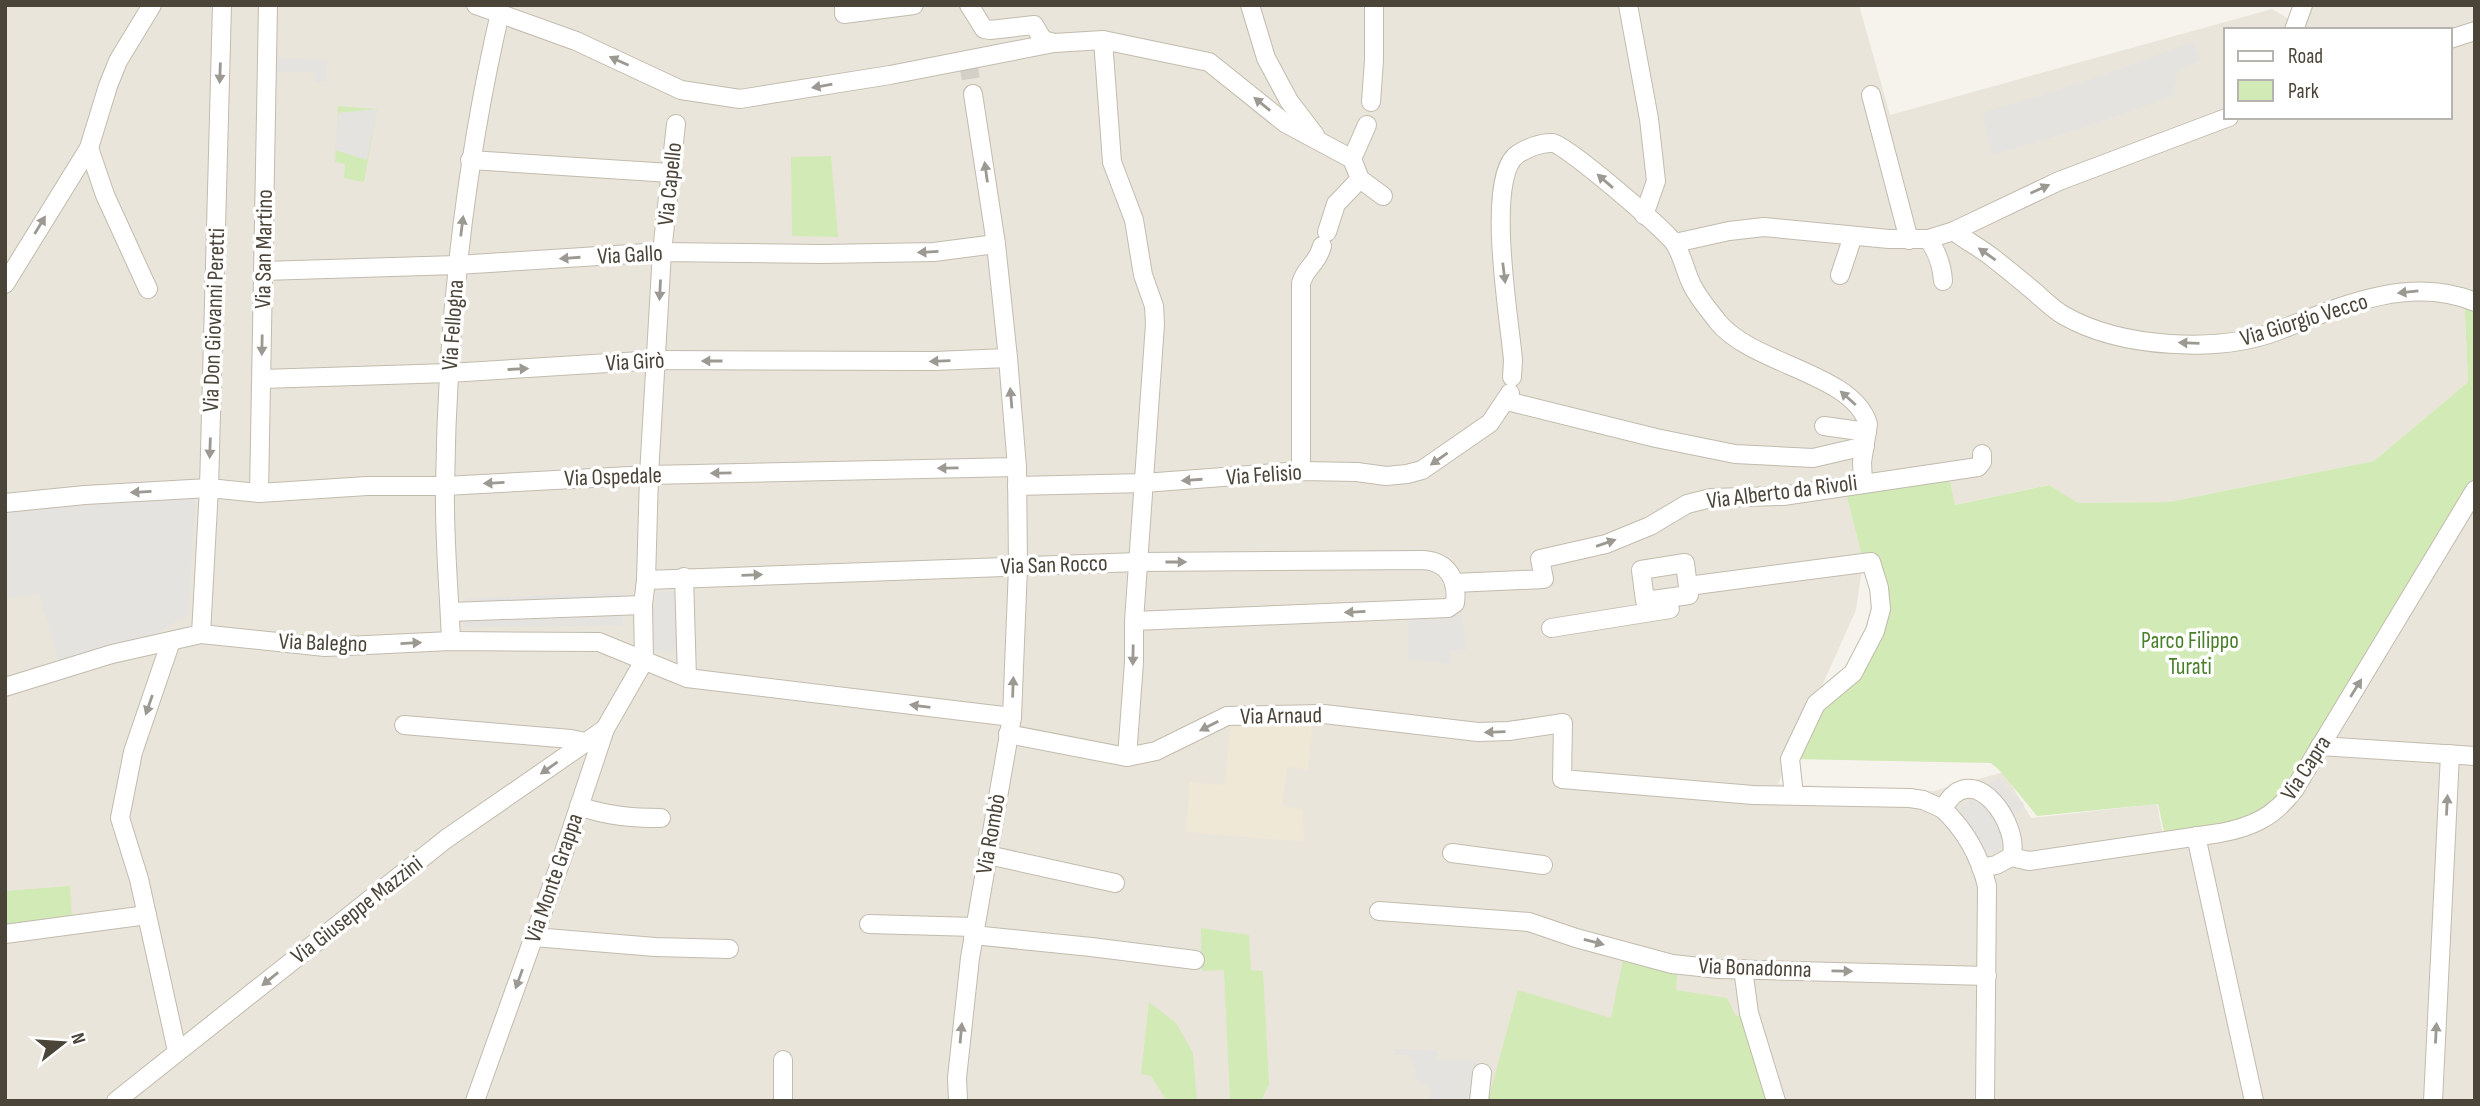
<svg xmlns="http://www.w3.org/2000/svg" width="2480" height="1106" viewBox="0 0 2480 1106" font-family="'Sofia Sans Condensed',sans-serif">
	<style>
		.residential { fill: #eae5da; fill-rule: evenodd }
		.education { fill: #efe8d6 }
		.green { fill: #d2eab5 }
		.parking { fill: #e5e3e0 }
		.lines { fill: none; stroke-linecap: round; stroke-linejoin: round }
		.street-tunnel { stroke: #d4d0c8; stroke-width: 18; stroke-dasharray: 18 9; stroke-linecap: butt }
		.street-casing { stroke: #c2bbae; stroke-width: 20 }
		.street { stroke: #fff; stroke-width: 18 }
		.oneway { fill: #9c9892 }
		.labels { text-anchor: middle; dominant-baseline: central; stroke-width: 7; stroke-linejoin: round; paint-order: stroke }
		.street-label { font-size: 23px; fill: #4b4439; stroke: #fff }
		.park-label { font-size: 23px; fill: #4a7f2a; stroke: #fff }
	</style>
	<rect width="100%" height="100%" fill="#f6f3ec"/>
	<!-- residential -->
	<g class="residential">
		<path d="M5,5H1859L1890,115L2272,9L2289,19L2294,5H2475V298L2464,293L2468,382L2374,461L2169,502L2078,503L2048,485L1955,505L1949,476L1845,489L1863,561L1856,610L1778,784L1934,791L2004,772L2031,818L2157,804L2164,840L2193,835L2249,1101H5ZM2226,30H2450V117H2226Z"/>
		<path d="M2475,483V1101H2263L2199,836Z"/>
	</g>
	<!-- education -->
	<path class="education" d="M1313,715L1308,770L1287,767L1282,806L1303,809L1304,842L1186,832L1190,782L1225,785L1231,717Z"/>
	<!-- green -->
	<g class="green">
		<path d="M338,106L377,109L364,182L344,178L345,164L335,162Z"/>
		<path d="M831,156L838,237L792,236L791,157Z"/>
		<path d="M2464,292L2475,298V481L2291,785L2261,816L2165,836L2158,804L2037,816L2001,772L1991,763L1791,759L1817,704L1854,674L1884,608L1863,561L1845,489L1949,476L1955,505L2049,485L2078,503L2169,502L2374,461L2468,382Z"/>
		<path d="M70,886L72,920L5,925V891Z"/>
		<path d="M1201,928L1249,935L1251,970L1263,971L1269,1084L1261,1101H1230L1224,970L1202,971Z"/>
		<path d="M1624,955L1678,966L1676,990L1727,998L1736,1016L1749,1013L1776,1101H1488L1518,990L1611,1018Z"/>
		<path d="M1149,1002L1176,1023L1193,1053L1197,1101H1167L1151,1076L1141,1074Z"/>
	</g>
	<!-- parking -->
	<g class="parking">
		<path d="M2194,42L2201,61L2179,70L2172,96L2080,129L1992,155L1982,113L2083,82Z"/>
		<path d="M276,50L280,58L327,60V82H315V72H267Z"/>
		<path d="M377,109L367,160L335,150L338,113Z"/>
		<path d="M196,493L188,614L156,634L58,660L40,594L5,598V511Z"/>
		<path d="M685,590L686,652H644L657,592Z"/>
		<path d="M623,593V626L464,627L466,598Z"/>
		<path d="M1462,615L1467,649L1451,651V664L1408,659V617Z"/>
		<path d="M1997,777L2024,804L2015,815L1987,787Z"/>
		<path d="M1982,798L2010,847H1997L2000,852L1986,853L1959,807L1970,806L1967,800Z"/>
		<path d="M1395,1049L1437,1050L1436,1060H1477L1472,1101H1429L1431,1087L1423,1084L1415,1078V1070L1409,1055H1394Z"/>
	</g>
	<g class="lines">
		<!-- street-tunnel -->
		<path class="street-tunnel" d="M968,61L973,94"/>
		<!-- street casing -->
		<g class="street-casing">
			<g id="street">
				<path d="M476,5L576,41L681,90L740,99L890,75L1054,43L1103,40L1209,62L1285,123L1352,159"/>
				<path d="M844,5V14L914,5"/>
				<path d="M969,5L984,29L990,30L1034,25L1043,40L1054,43"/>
				<path d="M1250,5L1266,58L1289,101L1315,135"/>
				<path d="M1628,5L1649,119L1656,181L1644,215"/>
				<path d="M2294,30L2303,5"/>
				<path d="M2450,39L2475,31"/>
				<path d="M1103,40L1112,162L1134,220L1143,275L1154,306L1155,324L1134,621V662L1127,757"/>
				<path d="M1871,95L1909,240"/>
				<path d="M1371,102L1374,60V5"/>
				<path d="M1367,125L1352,159L1360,179L1383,196"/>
				<path d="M89,148L105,195L148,289"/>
				<path d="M470,160L670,173"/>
				<path d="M1954,231C1966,241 1981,248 1993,258C2006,268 2018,278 2030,288C2041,297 2051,308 2063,315C2120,348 2219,354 2280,330C2341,306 2410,275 2475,302"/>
				<path d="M1327,232L1336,204L1360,179"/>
				<path d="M1928,239C1938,253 1942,265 1943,281"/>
				<path d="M1675,243L1729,231L1764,227L1889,239H1928L1954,231L2059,181L2229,117"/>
				<path d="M263,271L457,265L662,252L823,254L934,252L996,244"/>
				<path d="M1840,275L1853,236"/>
				<path d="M5,284L89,148L108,86L118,61L152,5"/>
				<path d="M1512,377L1513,360C1510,322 1484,175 1518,154C1527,148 1542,142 1553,143C1564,143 1667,231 1675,244C1682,255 1685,270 1691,283C1697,297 1709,310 1718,322C1753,365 1853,373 1868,424L1862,462L1863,483"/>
				<path d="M262,379L449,373L657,360L934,361L1008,358"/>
				<path d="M1507,401L1656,438L1735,454L1813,458L1865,446"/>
				<path d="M1824,426L1867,432"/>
				<path d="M1301,471V283C1306,266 1317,265 1322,246"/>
				<path d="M1017,486L1144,483L1301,471L1357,472L1386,476L1407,474L1422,470L1490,423L1510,393"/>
				<path d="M259,493L268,5"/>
				<path d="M5,503L85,495L209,488L259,493L367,486H445L649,475L1017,467"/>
				<path d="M1685,563L1689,595L1645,601L1641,570Z"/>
				<path d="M684,577L687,678"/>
				<path d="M646,580L1138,562L1424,560C1448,562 1458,580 1455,603L1448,608L1134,621"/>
				<path d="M1454,583L1544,579L1540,559L1606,544L1650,526L1687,504L1711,498L1783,496L1978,467L1982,462V454"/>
				<path d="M1688,586L1871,562L1879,588L1881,609L1875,631L1853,673L1816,704L1790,759L1794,795"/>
				<path d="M450,612L643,605"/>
				<path d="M1551,628L1670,609"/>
				<path d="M201,634L209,488L222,5"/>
				<path d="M171,641L133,752L120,818L139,879L177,1051"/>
				<path d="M451,641C449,589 444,538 445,487C447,328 464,168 500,13"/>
				<path d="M5,687L112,654L201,634L325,647L451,641L599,642L687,678L1012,717"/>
				<path d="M404,725L571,739L585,742"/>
				<path d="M1008,734L1127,757L1156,751L1227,716L1324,714L1478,732L1509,731L1563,723L1562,779L1753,795L1910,798L1923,800L1943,809"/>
				<path d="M2320,746L2475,756"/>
				<path d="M579,806C607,816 632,818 661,818"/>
				<path d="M2196,836L2254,1101"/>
				<path d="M1452,853L1543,865"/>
				<path d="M988,855L1115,883"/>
				<path d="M2011,857L2029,861L2220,833C2252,827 2274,817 2294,790L2475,490"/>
				<path d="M1981,868L1996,865L2011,857C2022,828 1973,753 1943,809C1965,830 1980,857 1987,886L1985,1101"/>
				<path d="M1379,911L1529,922L1576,938L1672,964L1719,969L1987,976"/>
				<path d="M869,924L974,927"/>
				<path d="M5,934L147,915"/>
				<path d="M973,935L1091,947L1195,960"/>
				<path d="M534,937L655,947L729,949"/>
				<path d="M1743,969L1749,1013L1776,1101"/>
				<path d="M116,1101L446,839L605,729"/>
				<path d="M475,1101L562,858L605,729L644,661L643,605L646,580L649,475L662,252L676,124"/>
				<path d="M783,1101V1060"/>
				<path d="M958,1101L957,1078L970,958L1012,717L1018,567L1017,467L1008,358L996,244L973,94"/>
				<path d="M1479,1101L1482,1073"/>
				<path d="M2433,1101L2450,754"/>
			</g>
		</g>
		<!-- street -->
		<use href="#street" class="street"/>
	</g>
	<!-- one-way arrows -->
	<defs><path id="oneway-solid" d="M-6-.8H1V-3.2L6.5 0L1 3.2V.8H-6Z" transform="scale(1.75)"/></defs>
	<g class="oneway">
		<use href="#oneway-solid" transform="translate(619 61) rotate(-156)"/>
		<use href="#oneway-solid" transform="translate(220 73) rotate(92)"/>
		<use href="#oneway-solid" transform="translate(822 86) rotate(170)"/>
		<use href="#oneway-solid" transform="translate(1262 104) rotate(-141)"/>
		<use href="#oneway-solid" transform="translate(986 172) rotate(-98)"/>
		<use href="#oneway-solid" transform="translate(1605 181) rotate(-139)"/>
		<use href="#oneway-solid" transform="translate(2040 189) rotate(-24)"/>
		<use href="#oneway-solid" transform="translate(40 225) rotate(-59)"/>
		<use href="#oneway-solid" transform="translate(462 226) rotate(-83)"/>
		<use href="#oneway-solid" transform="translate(928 252) rotate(177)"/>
		<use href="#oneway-solid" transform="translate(1987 254) rotate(-145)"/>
		<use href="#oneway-solid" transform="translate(570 258) rotate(176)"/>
		<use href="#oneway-solid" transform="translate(1504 273) rotate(83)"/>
		<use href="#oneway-solid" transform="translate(660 290) rotate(93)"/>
		<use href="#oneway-solid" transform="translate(2408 292) rotate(174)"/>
		<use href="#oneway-solid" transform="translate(2189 343) rotate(-178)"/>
		<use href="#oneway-solid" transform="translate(262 345) rotate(91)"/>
		<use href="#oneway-solid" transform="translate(712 361) rotate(-180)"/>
		<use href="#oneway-solid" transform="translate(940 361) rotate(178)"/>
		<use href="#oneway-solid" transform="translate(518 369) rotate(-3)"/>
		<use href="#oneway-solid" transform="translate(1011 398) rotate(-95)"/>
		<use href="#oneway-solid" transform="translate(1848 398) rotate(-138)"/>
		<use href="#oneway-solid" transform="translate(210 448) rotate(92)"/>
		<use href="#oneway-solid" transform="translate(1439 459) rotate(145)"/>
		<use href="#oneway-solid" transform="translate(948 468) rotate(179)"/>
		<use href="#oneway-solid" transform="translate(721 473) rotate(179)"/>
		<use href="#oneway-solid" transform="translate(1192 480) rotate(176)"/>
		<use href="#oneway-solid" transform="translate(494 483) rotate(177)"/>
		<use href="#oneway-solid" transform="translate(141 492) rotate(177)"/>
		<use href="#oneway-solid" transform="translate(1606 543) rotate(-19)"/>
		<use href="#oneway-solid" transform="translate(1176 562)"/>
		<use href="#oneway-solid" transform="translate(752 575) rotate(-2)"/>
		<use href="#oneway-solid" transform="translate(1355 612) rotate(177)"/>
		<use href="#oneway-solid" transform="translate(411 643) rotate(-3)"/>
		<use href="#oneway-solid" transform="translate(1133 655) rotate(91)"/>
		<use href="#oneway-solid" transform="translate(1013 687) rotate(-88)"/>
		<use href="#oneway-solid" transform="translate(2356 688) rotate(-58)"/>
		<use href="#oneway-solid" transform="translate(149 705) rotate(109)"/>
		<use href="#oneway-solid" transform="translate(920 706) rotate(-173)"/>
		<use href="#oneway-solid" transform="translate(1209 726) rotate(153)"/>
		<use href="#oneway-solid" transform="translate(1495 732) rotate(178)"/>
		<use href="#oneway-solid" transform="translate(549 768) rotate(145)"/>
		<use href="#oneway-solid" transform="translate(2447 805) rotate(-87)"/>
		<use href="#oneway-solid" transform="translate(1594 942) rotate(15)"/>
		<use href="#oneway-solid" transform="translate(1842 971) rotate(1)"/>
		<use href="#oneway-solid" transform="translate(270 979) rotate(141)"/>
		<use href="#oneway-solid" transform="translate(519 979) rotate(110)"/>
		<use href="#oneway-solid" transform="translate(961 1033) rotate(-85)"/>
		<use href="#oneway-solid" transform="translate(2436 1033) rotate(-87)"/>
	</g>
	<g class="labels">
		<!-- street labels -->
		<g class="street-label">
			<text transform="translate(670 184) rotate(-84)">Via Capello</text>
			<text transform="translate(264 249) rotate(-89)">Via San Martino</text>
			<text transform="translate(630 255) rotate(-3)">Via Gallo</text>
			<text transform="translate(214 320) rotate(-88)">Via Don Giovanni Peretti</text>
			<text transform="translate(2304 320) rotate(-17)">Via Giorgio Vecco</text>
			<text transform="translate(453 325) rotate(-86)">Via Fellogna</text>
			<text transform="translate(635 362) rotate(-3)">Via Girò</text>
			<text transform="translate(1264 475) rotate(-4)">Via Felisio</text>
			<text transform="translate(613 477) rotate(-2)">Via Ospedale</text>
			<text transform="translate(1782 492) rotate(-7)">Via Alberto da Rivoli</text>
			<text transform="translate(1054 565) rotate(-2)">Via San Rocco</text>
			<text transform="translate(323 643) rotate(2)">Via Balegno</text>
			<text transform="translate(1281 716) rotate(-1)">Via Arnaud</text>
			<text transform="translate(2306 768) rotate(-57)">Via Capra</text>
			<text transform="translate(991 834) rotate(-80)">Via Rombò</text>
			<text transform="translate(554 878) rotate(-71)">Via Monte Grappa</text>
			<text transform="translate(357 910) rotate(-38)">Via Giuseppe Mazzini</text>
			<text transform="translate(1755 968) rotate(2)">Via Bonadonna</text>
		</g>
		<!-- park labels -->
		<g class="park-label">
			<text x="2190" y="641">Parco Filippo<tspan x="2190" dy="26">Turati</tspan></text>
		</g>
	</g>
	<!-- border -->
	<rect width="2480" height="1106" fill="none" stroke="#4b4439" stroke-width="14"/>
	<!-- legend -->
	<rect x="2224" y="28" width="228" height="91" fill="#ffffff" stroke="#b7b4b0" stroke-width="2"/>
	<rect x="2238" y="51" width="35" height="10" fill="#ffffff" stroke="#b7b4b0" stroke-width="2"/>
	<text x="2288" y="63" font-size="21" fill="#4b4439">Road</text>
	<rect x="2238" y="80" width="35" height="21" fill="#d2eab5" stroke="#b7b4b0" stroke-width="2"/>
	<text x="2288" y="98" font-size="21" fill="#4b4439">Park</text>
	<!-- north arrow -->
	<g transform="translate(63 1043) rotate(73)" stroke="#ffffff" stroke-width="5" paint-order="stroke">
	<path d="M0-5L12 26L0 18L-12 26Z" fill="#4b4439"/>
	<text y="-10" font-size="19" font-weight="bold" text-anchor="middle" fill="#4b4439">N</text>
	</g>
</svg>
